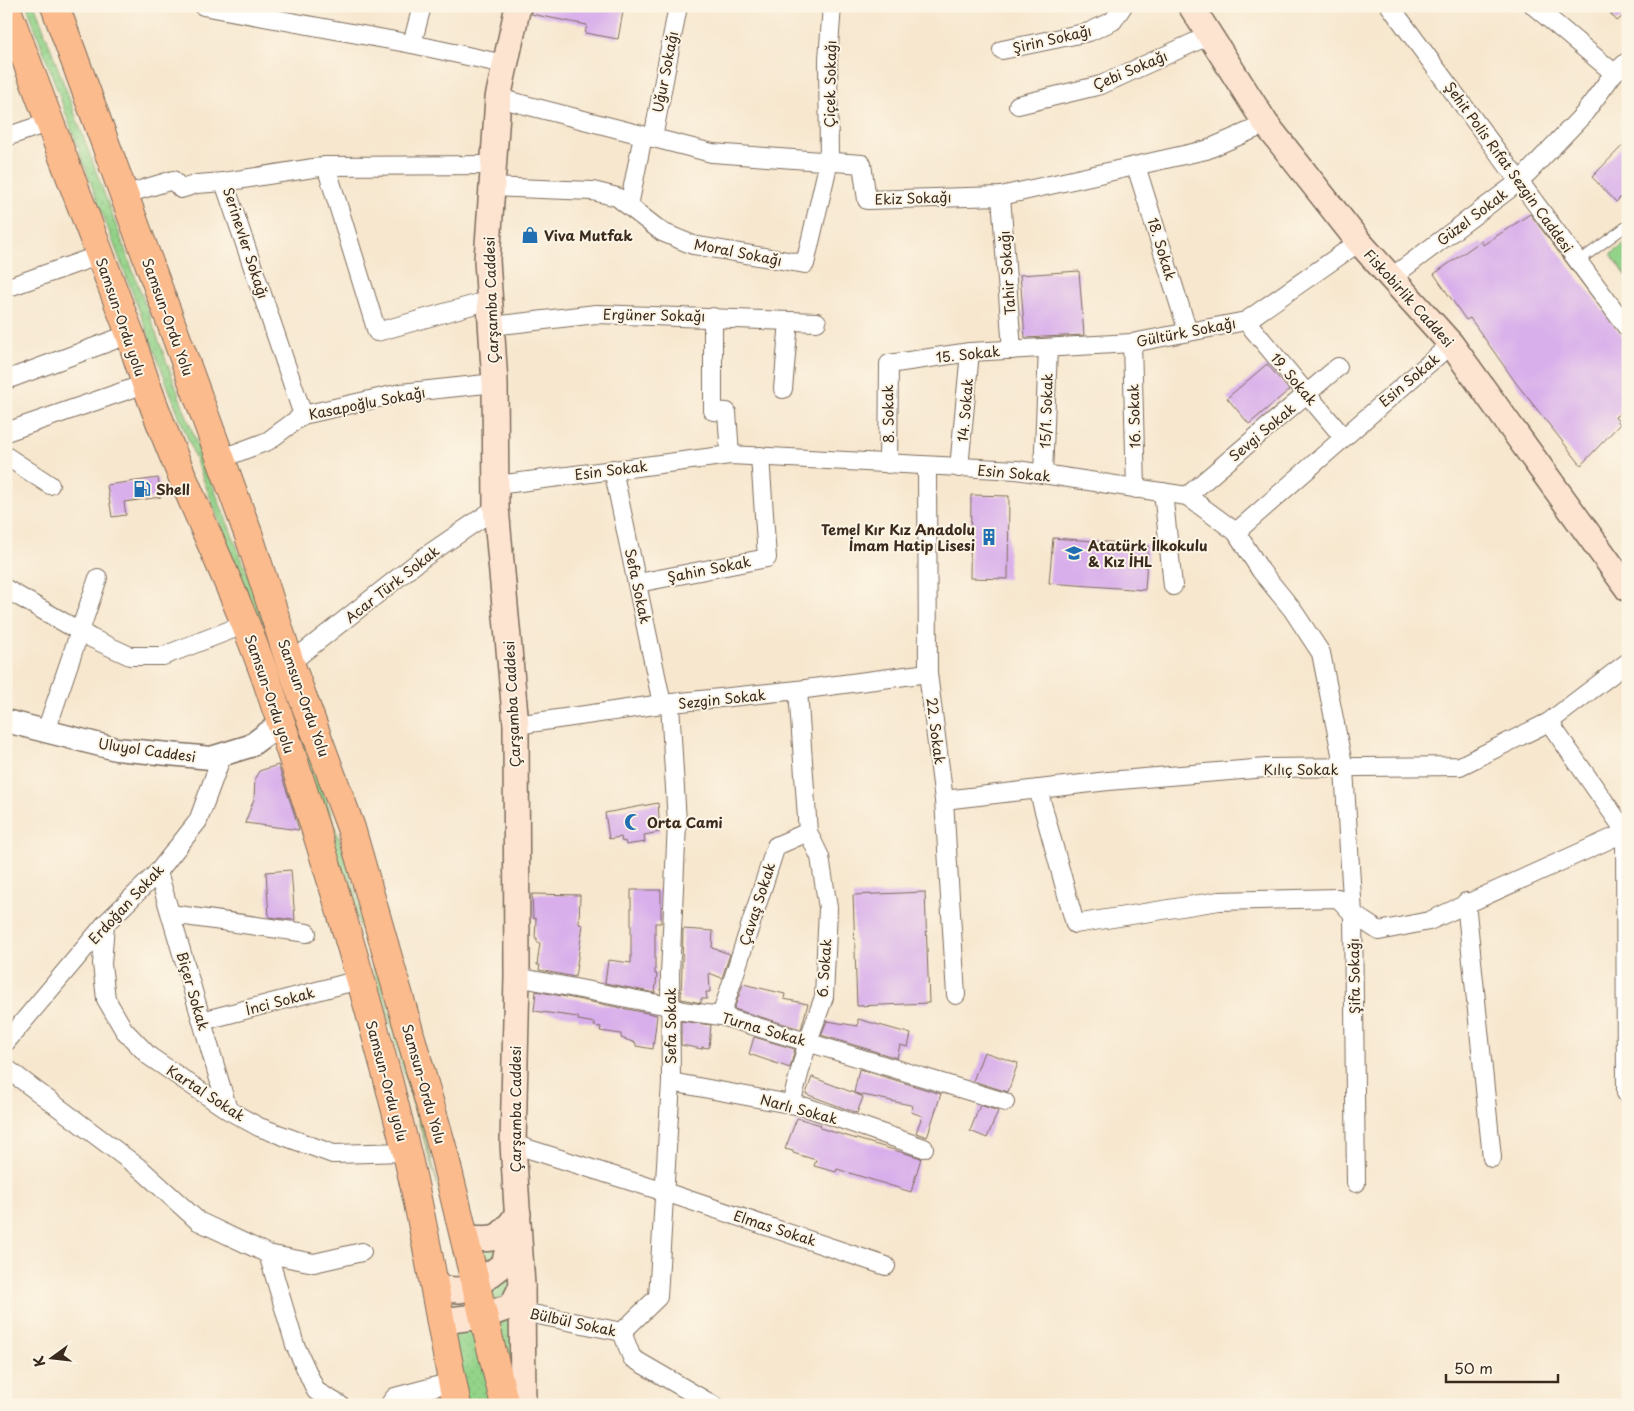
<svg xmlns="http://www.w3.org/2000/svg" width="1634" height="1411" viewBox="0 0 1634 1411" font-family="'Playpen Sans',sans-serif">
	<style>
		.grass { fill: url(#grass-dots); stroke: #677e54 }
		.park { fill: #93d389; stroke: #677e54 }
		.building { fill: #d8aeeb }
		.lines { fill: none; stroke-linecap: round; stroke-linejoin: round }
		.service-casing { stroke: #7d6c5c; stroke-width: 11 }
		.minor-casing { stroke: #7d6c5c; stroke-width: 20 }
		.tertiary-casing { stroke: #7d6c5c; stroke-width: 25 }
		.secondary-casing { stroke: #7d6c5c; stroke-width: 28 }
		.trunk-casing { stroke: #7d6c5c; stroke-width: 30 }
		.service { stroke: #fff; stroke-width: 9 }
		.minor { stroke: #fff; stroke-width: 18 }
		.tertiary { stroke: #fff; stroke-width: 22 }
		.secondary { stroke: #fde4d1; stroke-width: 25 }
		.trunk { stroke: #fbbb8d; stroke-width: 28 }
		.labels { text-anchor: middle; dominant-baseline: central; stroke-width: 4; stroke-linejoin: round; paint-order: stroke }
		.street-label { font-size: 14px; fill: #3b2a1e; stroke: #fcf5e5 }
		.poi-label { font-size: 14px; font-weight: bold; fill: #3b2a1e; stroke: #fcf5e5; text-anchor: start }
	</style>
	<defs>
		<pattern id="grass-dots" width="8" height="8" patternUnits="userSpaceOnUse" patternTransform="scale(1.25)"><rect width="8" height="8" fill="#93d389"/><path d="M2 2h.1M6 6h.1" fill="none" stroke="#80b576" stroke-width="1.8" stroke-linecap="round"/></pattern>
	</defs>
	<rect width="100%" height="100%" fill="#fcf5e5"/>
	<filter id="ink" filterUnits="userSpaceOnUse"><feTurbulence type="fractalNoise" baseFrequency=".02" numOctaves="2"/><feDisplacementMap in="SourceGraphic" scale="10" xChannelSelector="R" yChannelSelector="G"/><feConvolveMatrix kernelMatrix="1 2 1 2 8 2 1 2 1" color-interpolation-filters="sRGB"/></filter>
	<filter id="wash" filterUnits="userSpaceOnUse"><feTurbulence type="fractalNoise" baseFrequency=".0096" numOctaves="4" result="noise"/><feDisplacementMap in="SourceGraphic" scale="20" xChannelSelector="R" yChannelSelector="G"/><feGaussianBlur stdDeviation="1.12" result="paint"/><feColorMatrix in="noise" values="0 0 0 0 0 0 0 0 0 0 0 0 0 0 0 0 0 1.4 0 .05"/><feComposite in="paint" operator="in"/></filter>
	<g filter="url(#wash)">
		<rect width="100%" height="100%" fill="#f7e7cf"/>
		<!-- grass -->
		<g class="grass">
			<path d="M27,6H35L207,471L281,658L360,904L457,1251L369,955L292,723L246,592L90,181Z"/>
			<path d="M509,1246L485,1271L480,1250Z"/>
			<path d="M521,1252L516,1297L491,1304L488,1289Z"/>
			<path d="M517,1315L516,1403L496,1320Z"/>
			<path d="M483,1316L505,1405H457L441,1321Z"/>
		</g>
		<!-- park -->
		<path class="park" d="M1628,242V278L1611,254Z"/>
		<g id="blocks">
			<!-- building -->
			<g class="building">
				<path d="M532,6H624L618,39L585,33L587,25L531,14Z"/>
				<path d="M1604,6H1628V12L1617,21Z"/>
				<path d="M1628,140V190L1616,202L1592,177Z"/>
				<path d="M1530,214L1628,344V407L1615,417L1620,424L1581,465L1516,383L1470,318L1466,320L1434,274L1481,241L1483,245Z"/>
				<path d="M1079,271L1084,335L1025,338L1020,275Z"/>
				<path d="M1267,364L1289,390L1249,424L1227,398Z"/>
				<path d="M158,478L161,497L124,502L126,515L112,517L107,485Z"/>
				<path d="M971,495L1009,496L1008,579L970,578Z"/>
				<path d="M1053,538L1148,545L1145,590L1049,583Z"/>
				<path d="M278,765L294,813L299,830L245,823L254,799L255,778L259,771Z"/>
				<path d="M658,803L660,832L644,835L645,842L626,845L625,841L622,842L621,837L609,839L605,813Z"/>
				<path d="M291,870L295,920L269,917L266,872Z"/>
				<path d="M631,890H661V923H655V974H657L655,993L605,983L608,960L631,963Z"/>
				<path d="M925,892L929,1003L857,1006L853,895Z"/>
				<path d="M532,894L580,895L579,924L583,925L575,977L539,970L540,965H537L540,943L537,942V938H535L536,919L533,918Z"/>
				<path d="M683,929L713,931L712,948L730,954L722,978L709,973L710,992H706L707,999H701V1003L681,999Z"/>
				<path d="M743,984L785,994L784,999L808,1004L801,1029L734,1009Z"/>
				<path d="M536,991L657,1015L653,1049L636,1046V1043L621,1038V1034L600,1031L601,1027L594,1026L595,1023L578,1020V1017L534,1011Z"/>
				<path d="M858,1019L911,1034L908,1047L900,1045L897,1058L821,1035L827,1021L858,1026Z"/>
				<path d="M681,1021L711,1025L709,1048L702,1047V1049L681,1045Z"/>
				<path d="M754,1037L795,1049L790,1068L749,1054Z"/>
				<path d="M984,1052L1018,1063L1008,1092L973,1081Z"/>
				<path d="M859,1069L941,1094L927,1137L916,1133L922,1116L911,1112L913,1106L910,1105L854,1093L863,1097L857,1113L806,1094L812,1077L854,1093Z"/>
				<path d="M980,1105L998,1111L987,1138L970,1131Z"/>
				<path d="M797,1118L821,1125L820,1128L921,1158L911,1192L837,1169L836,1172L814,1166L816,1160L793,1153V1151L785,1149Z"/>
			</g>
		</g>
	</g>
	<g filter="url(#ink)">
		<use href="#blocks" fill-opacity="0" stroke="#7d6c5c" stroke-width="1"/>
		<g class="lines">
			<!-- service casing -->
			<g class="service-casing">
				<path id="service" d="M1579,261L1628,225"/>
			</g>
			<!-- minor casing -->
			<g class="minor-casing">
				<g id="minor">
					<path d="M203,6L412,44L504,64"/>
					<path d="M1390,6L1628,329"/>
					<path d="M1534,6L1614,73"/>
					<path d="M412,44L422,6"/>
					<path d="M1002,50L1089,32L1113,21L1123,6"/>
					<path d="M498,98L712,153L862,164L867,200L1001,196L1206,150L1266,124"/>
					<path d="M1018,105L1101,85L1210,35"/>
					<path d="M6,137L50,122"/>
					<path d="M653,138L678,6"/>
					<path d="M326,166L377,332L490,300"/>
					<path d="M1136,166L1188,332"/>
					<path d="M491,187L593,191L617,197L662,232L693,245L805,264L829,161L828,59L832,6"/>
					<path d="M123,195L173,180L181,189L197,184L224,182"/>
					<path d="M1001,196L1012,350"/>
					<path d="M629,206L643,136"/>
					<path d="M1392,277L1520,181L1583,115L1614,73L1628,61"/>
					<path d="M6,288L100,255"/>
					<path d="M713,317V411L727,412L730,455"/>
					<path d="M1246,321L1343,437"/>
					<path d="M492,326L596,314L817,322"/>
					<path d="M1132,343L1136,489"/>
					<path d="M6,380L130,334"/>
					<path d="M783,389L789,321"/>
					<path d="M303,415L224,182L326,166L492,165"/>
					<path d="M6,432L145,384"/>
					<path d="M6,456L50,485"/>
					<path d="M220,459L268,441L303,415L401,393L495,383"/>
					<path d="M888,464L889,364L970,352L1132,343L1246,321L1359,242"/>
					<path d="M927,466L928,673L944,800L956,995"/>
					<path d="M959,468L970,352"/>
					<path d="M613,469L662,704"/>
					<path d="M1043,474L1048,348"/>
					<path d="M497,485L730,455L1017,470L1187,496L1236,532L1451,344"/>
					<path d="M1163,492L1173,586"/>
					<path d="M1187,496L1338,367"/>
					<path d="M1236,532L1261,571L1292,609L1321,653L1344,769L1353,914L1356,1183"/>
					<path d="M638,583L767,558L760,456"/>
					<path d="M6,589L91,638L130,656H163L246,624"/>
					<path d="M290,663L423,558L496,508"/>
					<path d="M1549,722L1625,831L1626,1093"/>
					<path d="M516,725L662,704L798,690L928,673"/>
					<path d="M46,731L98,578"/>
					<path d="M1038,789L1075,924L1219,901L1338,898L1353,914L1379,931L1429,921L1628,831"/>
					<path d="M944,800L1108,781L1266,768L1460,766L1549,722L1628,662"/>
					<path d="M158,872L228,1110"/>
					<path d="M1466,902L1492,1158"/>
					<path d="M171,914L307,933"/>
					<path d="M105,924L102,964L106,999L124,1030L149,1056L228,1110L259,1127L333,1154L406,1152"/>
					<path d="M517,977L669,1006L683,1011L721,1016L1005,1102"/>
					<path d="M721,1016L776,846L808,832L798,690"/>
					<path d="M202,1021L359,980"/>
					<path d="M6,1042L105,924L158,872L198,821L223,753"/>
					<path d="M6,1068L142,1170L198,1221L268,1254L314,1263L362,1252"/>
					<path d="M671,1082L806,1107L924,1148"/>
					<path d="M791,1104L808,1041L824,997L828,908L820,857L808,832"/>
					<path d="M513,1144L665,1192L886,1266"/>
					<path d="M268,1254L295,1345L316,1391L340,1405"/>
					<path d="M523,1312L622,1332L632,1358L713,1405"/>
					<path d="M622,1332L658,1297L671,1082L670,974L677,823L670,704"/>
					<path d="M389,1405L395,1397L452,1382"/>
				</g>
			</g>
			<!-- tertiary casing -->
			<g class="tertiary-casing">
				<path id="tertiary" d="M6,721L116,749L211,758L250,746L281,723"/>
			</g>
			<!-- secondary casing -->
			<g class="secondary-casing">
				<g id="secondary">
					<path d="M518,6L498,98L487,260L495,383L496,508L516,725L517,977L513,1144L522,1286L523,1405"/>
					<path d="M1191,6L1266,124L1359,242L1451,344L1628,589"/>
					<path d="M464,1238C497,1239 498,1242 518,1214"/>
					<path d="M435,1289L460,1290L475,1286L504,1264L512,1234"/>
					<path d="M441,1321L483,1316L512,1306L522,1286"/>
				</g>
			</g>
			<!-- trunk casing -->
			<g class="trunk-casing">
				<g id="trunk">
					<path d="M55,6L249,536L290,663L351,828L443,1150L505,1405"/>
					<path d="M6,7L130,334C166,459 231,573 272,696C323,846 368,997 406,1150C427,1234 439,1320 457,1405"/>
				</g>
			</g>
			<!-- service -->
			<use href="#service" class="service"/>
			<!-- minor -->
			<use href="#minor" class="minor"/>
			<!-- tertiary -->
			<use href="#tertiary" class="tertiary"/>
			<!-- secondary -->
			<use href="#secondary" class="secondary"/>
			<!-- trunk -->
			<use href="#trunk" class="trunk"/>
		</g>
	</g>
	<!-- icons -->
	<defs>
		<g id="shop-bare" transform="scale(1.35)"><path d="M-5-2.5h2.3a2.7 3.5 0 0 1 5.4 0H5L5.5 6h-11ZM-1.5-2.5h3a1.5 2.3 0 0 0-3 0Z" fill="#1f6fb2" stroke="#fcf5e5" stroke-width="2.5" paint-order="stroke"/></g>
		<g id="fuel-bare" transform="scale(1.35)"><path d="M-5.5-6h7V0h2V4h1.3V-2.5L3-4.5l.8-.8L6-3V5H2.5V1h-1V6h-7ZM-4.2-4.7v3.2H.2V-4.7Z" fill="#1f6fb2" stroke="#fcf5e5" stroke-width="2.5" paint-order="stroke"/></g>
		<g id="building-bare" transform="scale(1.35)"><path d="M-4-6H4V6H1V3H-1V6H-4ZM-2.5-4.3h1.7v1.8h-1.7ZM.8-4.3h1.7v1.8H.8ZM-2.5-1h1.7V.8h-1.7ZM.8-1h1.7V.8H.8Z" fill="#1f6fb2" stroke="#fcf5e5" stroke-width="2.5" paint-order="stroke"/></g>
		<g id="school-bare" transform="scale(1.35)"><path d="M0-5L7-2L0 1L-7-2ZM-4 1L0 2.5L4 1V4Q0 6-4 4Z" fill="#1f6fb2" stroke="#fcf5e5" stroke-width="2.5" paint-order="stroke"/></g>
		<g id="mosque-bare" transform="scale(1.35)"><path d="M3.5-4.9A6 6 0 1 0 3.5 4.9A5 5 0 1 1 3.5-4.9Z" fill="#1f6fb2" stroke="#fcf5e5" stroke-width="2.5" paint-order="stroke"/></g>
	</defs>
	<g fill-rule="evenodd">
		<use href="#shop-bare" x="530" y="235"/>
		<use href="#fuel-bare" x="142" y="489"/>
		<use href="#building-bare" x="989" y="537"/>
		<use href="#school-bare" x="1074" y="553"/>
		<use href="#mosque-bare" x="633" y="822"/>
	</g>
	<g class="labels">
		<!-- street labels -->
		<g class="street-label">
			<text transform="translate(1052 39) rotate(-13)">Şirin Sokağı</text>
			<text transform="translate(1130 70) rotate(-23)">Çebi Sokağı</text>
			<text transform="translate(665 72) rotate(-79)">Uğur Sokağı</text>
			<text transform="translate(830 84) rotate(-89)">Çiçek Sokağı</text>
			<text transform="translate(1509 167) rotate(54)">Şehit Polis Rıfat Sezgin Caddesi</text>
			<text transform="translate(913 198) rotate(-2)">Ekiz Sokağı</text>
			<text transform="translate(1472 217) rotate(-37)">Güzel Sokak</text>
			<text transform="translate(246 243) rotate(72)">Serinevler Sokağı</text>
			<text transform="translate(1162 249) rotate(73)">18. Sokak</text>
			<text transform="translate(738 252) rotate(11)">Moral Sokağı</text>
			<text transform="translate(1007 273) rotate(-94)">Tahir Sokağı</text>
			<text transform="translate(1409 298) rotate(48)">Fiskobirlik Caddesi</text>
			<text transform="translate(491 300) rotate(-92)">Çarşamba Caddesi</text>
			<text transform="translate(654 315) rotate(1)">Ergüner Sokağı</text>
			<text transform="translate(121 317) rotate(71)">Samsun-Ordu yolu</text>
			<text transform="translate(168 317) rotate(70)">Samsun-Ordu Yolu</text>
			<text transform="translate(1186 332) rotate(-11)">Gültürk Sokağı</text>
			<text transform="translate(968 354) rotate(-6)">15. Sokak</text>
			<text transform="translate(1294 379) rotate(50)">19. Sokak</text>
			<text transform="translate(1409 380) rotate(-40)">Esin Sokak</text>
			<text transform="translate(367 403) rotate(-11)">Kasapoğlu Sokağı</text>
			<text transform="translate(965 410) rotate(-85)">14. Sokak</text>
			<text transform="translate(1046 411) rotate(-88)">15/1. Sokak</text>
			<text transform="translate(888 414) rotate(-91)">8. Sokak</text>
			<text transform="translate(1134 416) rotate(-92)">16. Sokak</text>
			<text transform="translate(1262 432) rotate(-40)">Sevgi Sokak</text>
			<text transform="translate(611 470) rotate(-7)">Esin Sokak</text>
			<text transform="translate(1014 473) rotate(5)">Esin Sokak</text>
			<text transform="translate(709 569) rotate(-11)">Şahin Sokak</text>
			<text transform="translate(392 584) rotate(-38)">Acar Türk Sokak</text>
			<text transform="translate(638 586) rotate(78)">Sefa Sokak</text>
			<text transform="translate(270 694) rotate(71)">Samsun-Ordu yolu</text>
			<text transform="translate(304 698) rotate(70)">Samsun-Ordu Yolu</text>
			<text transform="translate(722 699) rotate(-6)">Sezgin Sokak</text>
			<text transform="translate(512 704) rotate(-93)">Çarşamba Caddesi</text>
			<text transform="translate(936 731) rotate(83)">22. Sokak</text>
			<text transform="translate(147 750) rotate(8)">Uluyol Caddesi</text>
			<text x="1301" y="769">Kılıç Sokak</text>
			<text transform="translate(126 904) rotate(-47)">Erdoğan Sokak</text>
			<text transform="translate(757 904) rotate(-72)">Çavaş Sokak</text>
			<text transform="translate(824 968) rotate(-86)">6. Sokak</text>
			<text transform="translate(1354 976) rotate(-91)">Şifa Sokağı</text>
			<text transform="translate(193 991) rotate(74)">Biçer Sokak</text>
			<text transform="translate(280 1001) rotate(-15)">İnci Sokak</text>
			<text transform="translate(670 1026) rotate(-90)">Sefa Sokak</text>
			<text transform="translate(764 1029) rotate(16)">Turna Sokak</text>
			<text transform="translate(387 1081) rotate(75)">Samsun-Ordu yolu</text>
			<text transform="translate(424 1084) rotate(74)">Samsun-Ordu Yolu</text>
			<text transform="translate(206 1093) rotate(33)">Kartal Sokak</text>
			<text transform="translate(515 1109) rotate(-90)">Çarşamba Caddesi</text>
			<text transform="translate(799 1109) rotate(15)">Narlı Sokak</text>
			<text transform="translate(775 1228) rotate(18)">Elmas Sokak</text>
			<text transform="translate(573 1322) rotate(12)">Bülbül Sokak</text>
		</g>
		<!-- poi labels -->
		<g class="poi-label">
			<text x="544" y="235">Viva Mutfak</text>
			<text x="156" y="489">Shell</text>
			<text x="975" y="529" text-anchor="end">Temel Kır Kız Anadolu<tspan x="975" dy="16">İmam Hatip Lisesi</tspan></text>
			<text x="1088" y="545">Atatürk İlkokulu<tspan x="1088" dy="16">&amp; Kız İHL</tspan></text>
			<text x="647" y="822">Orta Cami</text>
		</g>
	</g>
	<!-- margin -->
	<rect width="1634" height="1411" fill="none" stroke="#fcf5e5" stroke-width="25"/>
	<!-- north arrow -->
	<g transform="translate(52 1358) rotate(255)" stroke="#fcf5e5" stroke-width="4" paint-order="stroke">
	<path d="M0-4L9 19L0 12L-9 19Z" fill="#3b2a1e"/>
	<text y="-8" font-size="14" font-weight="bold" text-anchor="middle" fill="#3b2a1e">K</text>
	</g>
	<!-- scale -->
	<path d="M1446 1374v8h112v-8" fill="none" stroke="#3b2a1e" stroke-width="2.5"/>
	<text x="1454" y="1374" font-size="15" fill="#3b2a1e" stroke="#fcf5e5" stroke-width="4" paint-order="stroke">50 m</text>
</svg>
